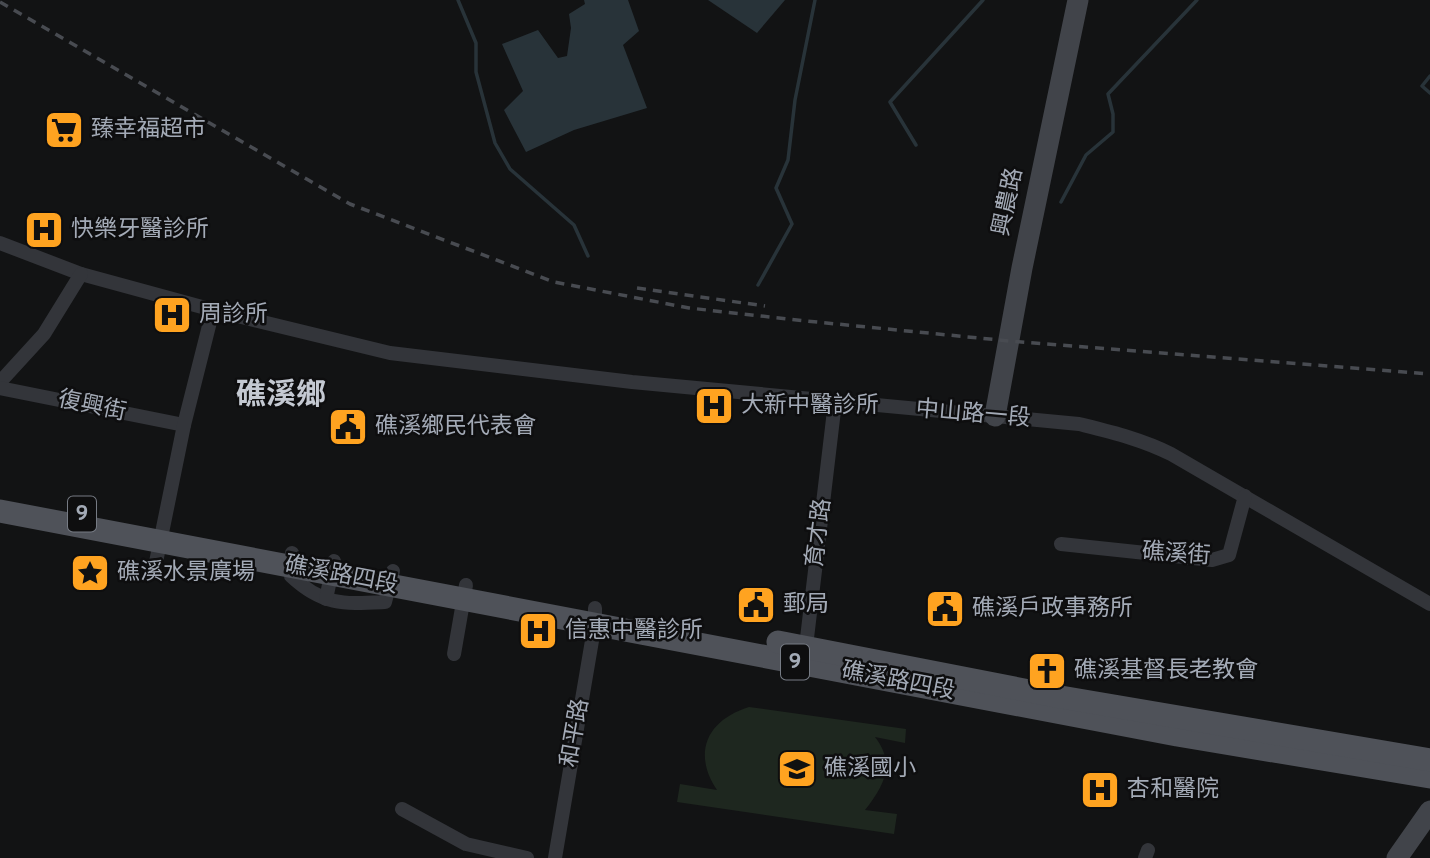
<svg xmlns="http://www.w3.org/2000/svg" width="1430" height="858" viewBox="0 0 1430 858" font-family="Overpass,'Noto Sans TC',sans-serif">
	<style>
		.green { fill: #1e271f }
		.water { fill: #283339 }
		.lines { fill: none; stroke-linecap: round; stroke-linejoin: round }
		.stream { stroke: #283339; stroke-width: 3.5 }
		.street { stroke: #33353a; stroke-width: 14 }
		.secondary { stroke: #41444a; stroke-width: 21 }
		.primary { stroke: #4f5259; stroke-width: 23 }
		.rail { stroke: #484b51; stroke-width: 3.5; stroke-dasharray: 9 7; stroke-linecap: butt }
		.labels { text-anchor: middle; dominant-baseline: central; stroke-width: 5; stroke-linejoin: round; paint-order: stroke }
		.shield { fill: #0e0e0f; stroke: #767b84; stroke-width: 2 }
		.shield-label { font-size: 21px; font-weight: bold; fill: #a3aab6 }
		.poi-label { font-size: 23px; fill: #a3aab6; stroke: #0e0e0f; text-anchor: start }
		.street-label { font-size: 23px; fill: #a3aab6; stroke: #0e0e0f }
		.district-label { font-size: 30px; font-weight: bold; fill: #c4c9d2; stroke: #0e0e0f }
	</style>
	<rect width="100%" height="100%" fill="#121314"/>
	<!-- green -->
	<path class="green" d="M749,707L906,729L905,743L875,737C896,764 884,786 865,810L897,814L894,834L677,802L680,784L717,790C692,753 707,720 749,707Z"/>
	<!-- water -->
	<g class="water">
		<path d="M584,0H628L639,31L623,45L647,108L574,130L526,152L504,110L523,91L502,44L538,30L558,58L567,56L571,28L569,14L585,4Z"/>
		<path d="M708,0H785L757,33Z"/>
	</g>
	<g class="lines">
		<!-- stream -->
		<g class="stream">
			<path d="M458,0L476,43V72L495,143L510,169L574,225L588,256"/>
			<path d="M1430,76L1422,86L1430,93"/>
			<path d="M916,145L890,102L983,0"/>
			<path d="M1061,202L1086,155L1113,132V114L1108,94L1197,0"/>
			<path d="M758,285L792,224L776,188L788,160L795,100L815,0"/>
		</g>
		<!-- street -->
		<g class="street">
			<path d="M0,243L81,274L213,310L390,353L632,382L1079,424C1111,432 1141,439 1171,454L1430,604"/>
			<path d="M0,382L44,334L81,274"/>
			<path d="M0,388L184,425"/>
			<path d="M1061,544L1212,560L1229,555L1245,496"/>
			<path d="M292,553L291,576C323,606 344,604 385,602L393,571"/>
			<path d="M155,567L184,425L213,310"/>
			<path d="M326,599L334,561"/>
			<path d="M454,654L466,585"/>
			<path d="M805,655L835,402"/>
			<path d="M402,809L466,844L527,858"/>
			<path d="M555,858L595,623V608"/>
			<path d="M1145,858L1148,850"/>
		</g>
		<!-- secondary -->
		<g class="secondary">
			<path d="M995,416L1022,268L1078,0"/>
			<path d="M1397,858L1430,811"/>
		</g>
		<!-- primary -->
		<g class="primary">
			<path d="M0,511L1177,735L1430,777"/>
			<path d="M778,642L1055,696L1430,760"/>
		</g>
		<!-- rail -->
		<g class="rail">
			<path d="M0,2L350,204L554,282L689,308L806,321L1009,341L1430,374"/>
			<path d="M637,288L765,306"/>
		</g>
	</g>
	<!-- icons -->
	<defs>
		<g id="supermarket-square" transform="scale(2.0125)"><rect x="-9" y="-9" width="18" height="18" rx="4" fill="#ffa320" stroke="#0e0e0f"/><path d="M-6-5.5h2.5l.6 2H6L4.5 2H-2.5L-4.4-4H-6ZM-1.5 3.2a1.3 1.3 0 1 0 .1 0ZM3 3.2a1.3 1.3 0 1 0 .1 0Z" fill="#111"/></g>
		<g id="hospital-square" transform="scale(2.0125)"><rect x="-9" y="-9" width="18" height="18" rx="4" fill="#ffa320" stroke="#0e0e0f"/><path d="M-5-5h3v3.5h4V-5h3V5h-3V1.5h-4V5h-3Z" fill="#111"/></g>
		<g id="civic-square" transform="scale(2.0125)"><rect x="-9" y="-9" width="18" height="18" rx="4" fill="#ffa320" stroke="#0e0e0f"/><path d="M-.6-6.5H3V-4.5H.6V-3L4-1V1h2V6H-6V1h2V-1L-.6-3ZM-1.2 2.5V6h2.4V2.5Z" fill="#111"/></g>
		<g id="sight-square" transform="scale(2.0125)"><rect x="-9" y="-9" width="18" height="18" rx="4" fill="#ffa320" stroke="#0e0e0f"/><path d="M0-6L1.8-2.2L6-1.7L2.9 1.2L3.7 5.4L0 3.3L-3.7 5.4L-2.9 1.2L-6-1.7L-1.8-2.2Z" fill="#111"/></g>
		<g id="church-square" transform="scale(2.0125)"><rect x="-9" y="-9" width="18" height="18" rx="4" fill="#ffa320" stroke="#0e0e0f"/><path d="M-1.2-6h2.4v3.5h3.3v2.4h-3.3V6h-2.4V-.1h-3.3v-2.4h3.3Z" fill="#111"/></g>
		<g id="school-square" transform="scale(2.0125)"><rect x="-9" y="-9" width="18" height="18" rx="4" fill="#ffa320" stroke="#0e0e0f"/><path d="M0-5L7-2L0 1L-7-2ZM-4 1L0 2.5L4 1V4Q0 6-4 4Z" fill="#111"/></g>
	</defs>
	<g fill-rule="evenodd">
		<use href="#supermarket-square" x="64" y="130"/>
		<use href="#hospital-square" x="44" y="230"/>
		<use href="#hospital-square" x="172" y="315"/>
		<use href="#hospital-square" x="714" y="406"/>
		<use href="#civic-square" x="348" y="427"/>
		<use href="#sight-square" x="90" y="573"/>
		<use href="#civic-square" x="756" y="605"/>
		<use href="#civic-square" x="945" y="609"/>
		<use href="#hospital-square" x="538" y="631"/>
		<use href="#church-square" x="1047" y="671"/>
		<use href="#school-square" x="797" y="769"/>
		<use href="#hospital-square" x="1100" y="790"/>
	</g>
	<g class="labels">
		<!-- shield labels -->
		<g class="shield">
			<rect x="68" y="496.5" width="28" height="35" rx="5"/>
			<rect x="781" y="644.5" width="28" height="35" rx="5"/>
		</g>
		<g class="shield-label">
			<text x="82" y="514">9</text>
			<text x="795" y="662">9</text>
		</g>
		<!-- poi labels -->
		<g class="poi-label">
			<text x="91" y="130">臻幸福超市</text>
			<text x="71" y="230">快樂牙醫診所</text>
			<text x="199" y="315">周診所</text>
			<text x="741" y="406">大新中醫診所</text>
			<text x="375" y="427">礁溪鄉民代表會</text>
			<text x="117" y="573">礁溪水景廣場</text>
			<text x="783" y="605">郵局</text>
			<text x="972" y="609">礁溪戶政事務所</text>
			<text x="565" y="631">信惠中醫診所</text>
			<text x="1074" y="671">礁溪基督長老教會</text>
			<text x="824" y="769">礁溪國小</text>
			<text x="1127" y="790">杏和醫院</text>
		</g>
		<!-- street labels -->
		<g class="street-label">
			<text transform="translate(1009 202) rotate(-78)">興農路</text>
			<text transform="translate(92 407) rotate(12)">復興街</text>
			<text transform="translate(973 415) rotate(5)">中山路一段</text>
			<text transform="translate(820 533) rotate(-83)">育才路</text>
			<text transform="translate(1176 555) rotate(4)">礁溪街</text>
			<text transform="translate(341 576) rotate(11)">礁溪路四段</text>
			<text transform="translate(898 682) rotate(11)">礁溪路四段</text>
			<text transform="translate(576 733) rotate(-80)">和平路</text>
		</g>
		<!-- district labels -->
		<g class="district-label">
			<text x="281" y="396">礁溪鄉</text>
		</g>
	</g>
</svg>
